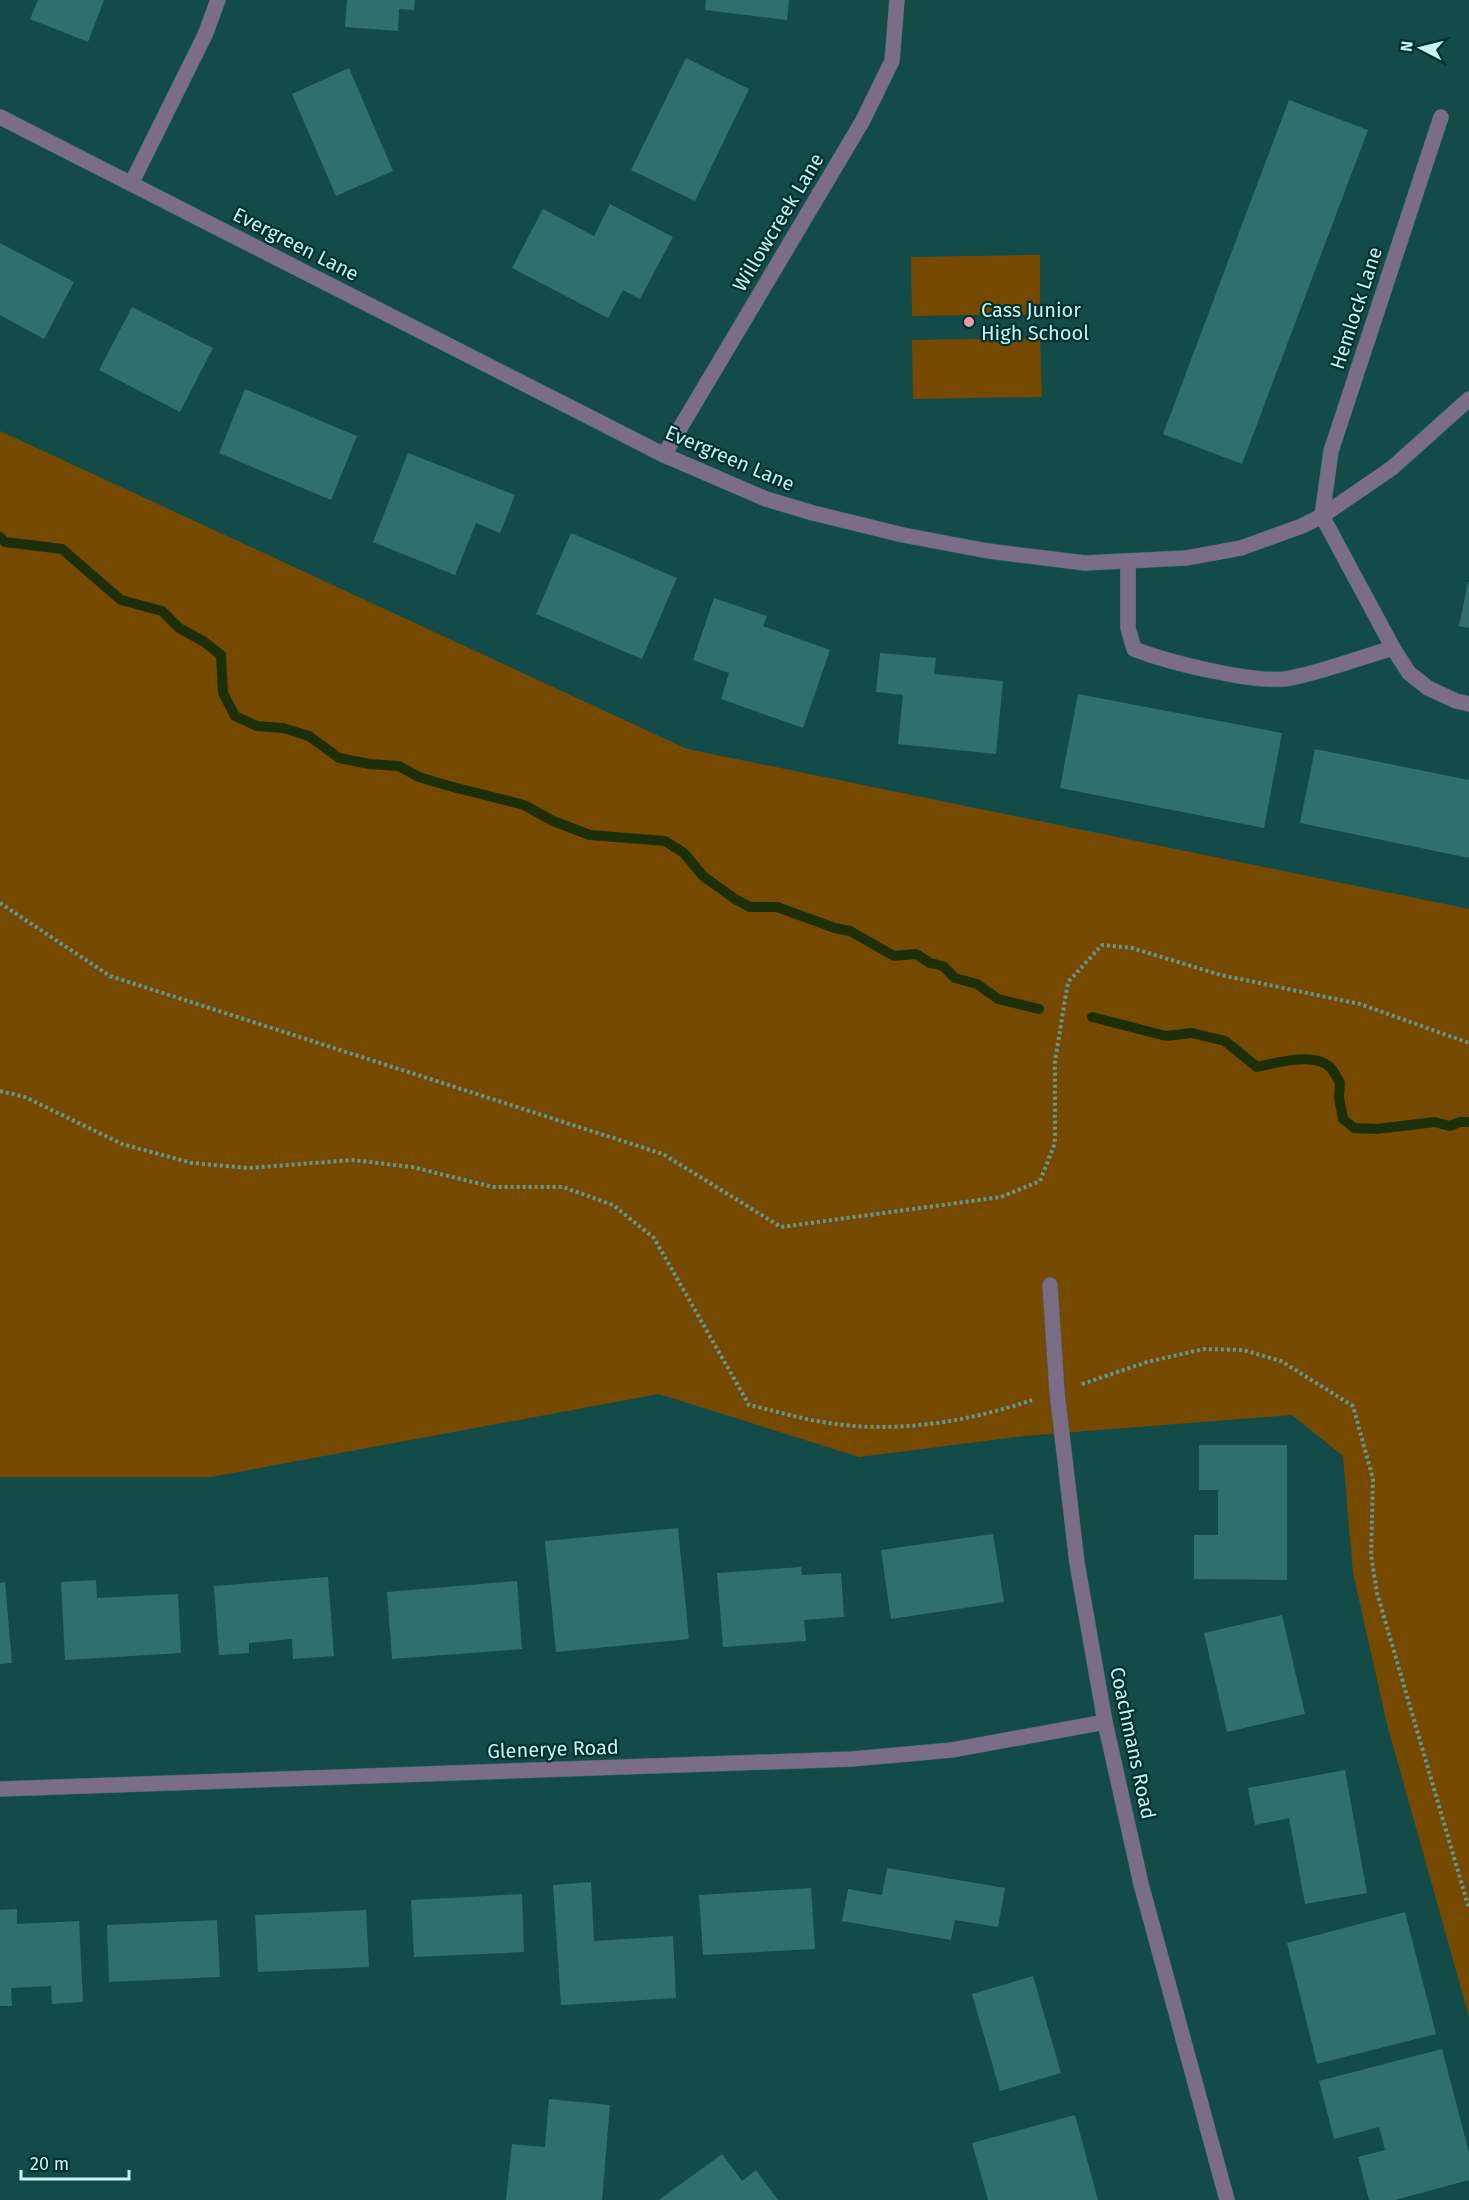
<svg xmlns="http://www.w3.org/2000/svg" width="1469" height="2200" viewBox="0 0 1469 2200" font-family="'Fira Sans',sans-serif">
	<style>
		.green { fill: #754a00 }
		.lines { fill: none; stroke-linecap: round; stroke-linejoin: round }
		.stream { stroke: #1d2f09; stroke-width: 10 }
		.building { fill: #316f6c }
		.lane-casing { stroke: #336967; stroke-width: 16 }
		.street-casing { stroke: #336967; stroke-width: 16 }
		.path { stroke: #639694; stroke-width: 4; stroke-dasharray: 3 3; stroke-linecap: butt }
		.lane { stroke: #7c6d87; stroke-width: 15 }
		.street { stroke: #7c6d87; stroke-width: 15 }
		.poi-dot { fill: #f49aa6; stroke: #012f2e; stroke-width: 2 }
		.labels { text-anchor: middle; dominant-baseline: central; stroke-width: 4.5; stroke-linejoin: round; paint-order: stroke }
		.street-label { font-size: 20px; fill: #c6f4f1; stroke: #012f2e }
		.poi-label { font-size: 20px; fill: #c6f4f1; stroke: #012f2e; text-anchor: start }
	</style>
	<rect width="100%" height="100%" fill="#134b49"/>
	<!-- green -->
	<g class="green">
		<path d="M1040,255V314L912,316L911,257Z"/>
		<path d="M1040,338L1042,397L913,399L912,340Z"/>
		<path d="M0,431L687,749L1469,909V2017L1387,1724L1353,1573L1343,1456L1292,1415L1024,1436L859,1457L659,1394L211,1477H0Z"/>
	</g>
	<g class="lines">
		<!-- stream -->
		<g class="stream">
			<path d="M0,537L5,542L62,549L121,600L162,611L179,628L203,641L221,655L223,693L235,716L257,726L283,728L309,736L339,758L369,764L399,766L419,777L449,786L524,805L553,821L590,835L665,841L684,853L703,876L735,899L750,907H777L835,928L850,931L894,956L916,954L930,963L943,966L955,978L977,984L998,999L1039,1009"/>
			<path d="M1092,1017L1166,1036L1192,1033L1225,1041L1257,1067C1275,1063 1314,1052 1330,1067C1334,1071 1337,1078 1340,1083L1339,1097L1343,1119L1354,1128L1377,1129L1435,1122L1449,1126L1460,1122H1469"/>
		</g>
	</g>
	<!-- building -->
	<g class="building">
		<path d="M38,0H104L88,42L30,19Z"/>
		<path d="M347,0H415L414,10L399,9L398,31L345,27Z"/>
		<path d="M706,0H789L787,20L705,10Z"/>
		<path d="M686,58L749,89L695,201L631,170Z"/>
		<path d="M349,68L393,171L336,196L292,94Z"/>
		<path d="M1289,100L1368,130L1242,464L1163,434Z"/>
		<path d="M610,204L673,237L640,299L623,290L608,318L512,268L543,209L594,236Z"/>
		<path d="M0,243L74,282L44,339L0,315Z"/>
		<path d="M132,307L213,348L180,412L99,370Z"/>
		<path d="M245,389L357,436L331,500L219,453Z"/>
		<path d="M408,453L515,495L500,533L476,523L455,575L373,542Z"/>
		<path d="M571,533L677,578L642,659L536,614Z"/>
		<path d="M1468,582H1469V628L1459,626Z"/>
		<path d="M714,598L767,616L763,626L830,650L803,728L721,699L729,673L693,660Z"/>
		<path d="M880,653L936,658L934,674L1003,681L996,754L898,744L903,695L876,692Z"/>
		<path d="M1078,694L1282,733L1264,828L1060,788Z"/>
		<path d="M1315,749L1469,780V858L1300,823Z"/>
		<path d="M1199,1445H1287V1580L1194,1579V1535H1218V1490H1199Z"/>
		<path d="M678,1528L689,1639L556,1652L545,1541Z"/>
		<path d="M993,1534L1004,1602L891,1619L881,1550Z"/>
		<path d="M801,1567L802,1575L841,1573L844,1617L804,1620L806,1641L723,1647L717,1573Z"/>
		<path d="M328,1577L334,1656L293,1659L292,1639L249,1643V1653L219,1655L214,1586Z"/>
		<path d="M96,1580L97,1598L178,1594L181,1653L65,1660L61,1582Z"/>
		<path d="M517,1581L522,1649L392,1659L387,1592Z"/>
		<path d="M5,1582L12,1663L0,1664V1583Z"/>
		<path d="M1282,1615L1305,1714L1227,1732L1204,1633Z"/>
		<path d="M1345,1770L1367,1893L1305,1904L1289,1818L1255,1825L1248,1788Z"/>
		<path d="M887,1868L1005,1888L998,1927L955,1920L951,1940L842,1921L848,1889L882,1895Z"/>
		<path d="M591,1882L594,1941L673,1936L676,1998L561,2005L553,1885Z"/>
		<path d="M811,1888L815,1949L703,1955L699,1895Z"/>
		<path d="M522,1894L524,1952L414,1957L411,1900Z"/>
		<path d="M17,1909V1924L79,1921L83,2002L52,2004L51,1986L11,1988L12,2006H0V1910Z"/>
		<path d="M366,1910L369,1967L258,1972L255,1915Z"/>
		<path d="M1405,1912L1436,2034L1317,2064L1287,1943Z"/>
		<path d="M217,1920L220,1977L109,1982L107,1925Z"/>
		<path d="M1033,1976L1061,2073L1000,2091L972,1994Z"/>
		<path d="M1442,2049L1469,2152V2180L1395,2200H1369L1358,2157L1385,2150L1379,2127L1334,2139L1319,2081Z"/>
		<path d="M549,2099L610,2105L602,2200H506L512,2144L545,2147Z"/>
		<path d="M1075,2115L1098,2200H988L972,2143Z"/>
		<path d="M722,2154L742,2181L756,2170L778,2200H659Z"/>
	</g>
	<g class="lines">
		<!-- lane casing -->
		<g class="lane-casing">
			<path id="lane" d="M1128,561V628L1134,649C1167,662 1258,685 1291,678C1325,671 1359,658 1393,648"/>
		</g>
		<!-- street casing -->
		<g class="street-casing">
			<g id="street">
				<path d="M0,117L664,455L766,499L813,513L903,535L988,551L1085,563L1186,558L1241,548L1302,526L1322,516L1392,468L1469,399"/>
				<path d="M1441,117L1331,451L1322,516L1393,648L1409,673L1428,688L1456,701L1469,704"/>
				<path d="M131,184L205,35L218,0"/>
				<path d="M664,455L862,122L892,61L897,0"/>
				<path d="M1050,1285L1057,1392L1077,1563L1105,1722L1141,1884L1227,2200"/>
				<path d="M0,1789L852,1759L952,1750L1105,1722"/>
			</g>
		</g>
		<!-- path -->
		<g class="path">
			<path d="M0,903L110,976L663,1154L781,1227L1001,1197L1040,1181L1055,1143V1061L1068,982L1102,945L1132,948L1221,975L1360,1004L1469,1043"/>
			<path d="M0,1091L25,1097L122,1144L192,1163L249,1168L353,1160L412,1167L493,1187H563L613,1205L654,1238L749,1405C772,1410 794,1417 817,1421C888,1435 964,1423 1032,1400"/>
			<path d="M1082,1384L1147,1362L1204,1349L1243,1350L1281,1361L1353,1406L1373,1479L1371,1555L1377,1593L1469,1909"/>
		</g>
		<!-- lane -->
		<use href="#lane" class="lane"/>
		<!-- street -->
		<use href="#street" class="street"/>
	</g>
	<!-- markers -->
	<circle class="poi-dot" cx="969" cy="322" r="6"/>
	<g class="labels">
		<!-- street labels -->
		<g class="street-label">
			<text transform="translate(778 222) rotate(-59)">Willowcreek Lane</text>
			<text transform="translate(296 244) rotate(27)">Evergreen Lane</text>
			<text transform="translate(1356 308) rotate(-72)">Hemlock Lane</text>
			<text transform="translate(730 458) rotate(23)">Evergreen Lane</text>
			<text transform="translate(1133 1743) rotate(78)">Coachmans Road</text>
			<text transform="translate(553 1749) rotate(-2)">Glenerye Road</text>
		</g>
		<!-- poi labels -->
		<g class="poi-label">
			<text x="981" y="310">Cass Junior<tspan x="981" dy="23">High School</tspan></text>
		</g>
	</g>
	<!-- north arrow -->
	<g transform="translate(1421 48) rotate(277)" stroke="#012f2e" stroke-width="4.5" paint-order="stroke">
	<path d="M0-4.5L10 22L0 15L-10 22Z" fill="#c6f4f1"/>
	<text y="-9" font-size="16" font-weight="bold" text-anchor="middle" fill="#c6f4f1">N</text>
	</g>
	<!-- scale -->
	<path d="M21 2170v9h108v-9" fill="none" stroke="#c6f4f1" stroke-width="3"/>
	<text x="30" y="2170" font-size="18" fill="#c6f4f1" stroke="#012f2e" stroke-width="4.5" paint-order="stroke">20 m</text>
</svg>
